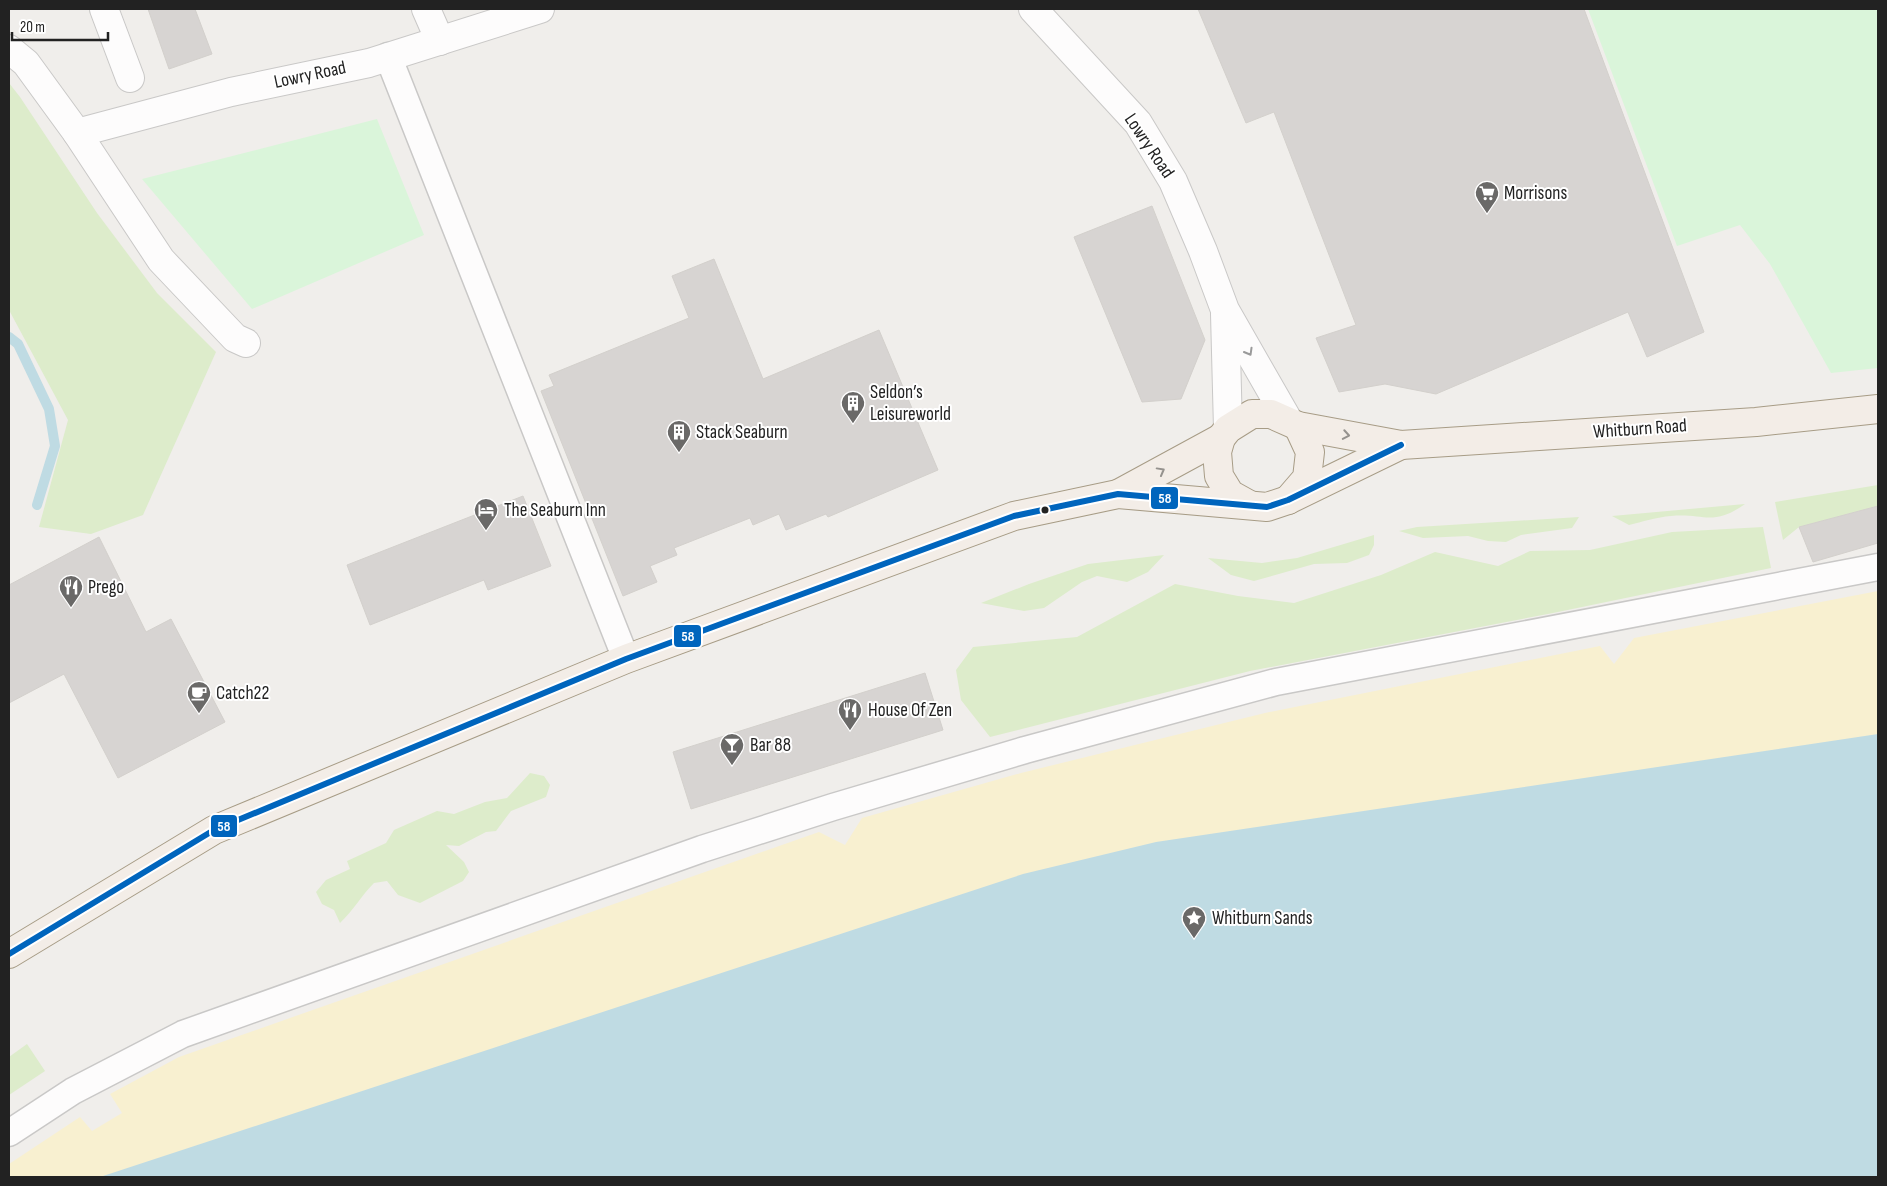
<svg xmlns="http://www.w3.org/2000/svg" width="1887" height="1186" viewBox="0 0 1887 1186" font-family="'Sofia Sans Condensed',sans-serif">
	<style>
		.grass { fill: #ddeccb }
		.sand { fill: #f8f0d0 }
		.park { fill: #daf5da }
		.water { fill: #bfdbe3 }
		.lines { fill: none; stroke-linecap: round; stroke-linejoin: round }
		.stream { stroke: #bfdbe3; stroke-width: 10 }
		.building { fill: #d7d4d2; stroke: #d3d0cc }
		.pedestrian-casing { stroke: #c9c8c7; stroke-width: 29 }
		.minor-casing { stroke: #c9c8c7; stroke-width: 30 }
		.primary-casing { stroke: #a79c86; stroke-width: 30 }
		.pedestrian { stroke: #fdfcfc; stroke-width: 26 }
		.minor { stroke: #fdfcfc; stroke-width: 28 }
		.primary { stroke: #f3ede7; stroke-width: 28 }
		.bus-1-casing { stroke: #fff; stroke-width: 10 }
		.bus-1 { stroke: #0065bd; stroke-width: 6 }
		.oneway { stroke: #9a9a9a }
		.oneway2 { stroke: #95928e }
		.bus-dot { fill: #222; stroke: #fff; stroke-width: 2 }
		.labels { text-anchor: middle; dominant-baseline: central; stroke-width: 4; stroke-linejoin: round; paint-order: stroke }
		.street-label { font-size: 19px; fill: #222; stroke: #fff }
		.poi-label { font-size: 19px; fill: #222; stroke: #fff; text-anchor: start }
		.line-badge { stroke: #fff; stroke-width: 2 }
		.badge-label { font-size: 14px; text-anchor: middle; font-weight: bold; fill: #fff }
	</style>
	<rect width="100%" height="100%" fill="#f0eeeb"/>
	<!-- grass -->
	<g class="grass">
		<path d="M9,83L20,97L97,213L157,293L216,352L143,515L91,534L39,527L68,420L9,310Z"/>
		<path d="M1878,485V506L1799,527L1783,540L1775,502Z"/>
		<path d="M1745,504C1713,527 1704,513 1671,516C1657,517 1642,522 1629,525L1612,516Z"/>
		<path d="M1579,517L1572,528L1521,535L1506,542L1488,541L1468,536L1423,538L1399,531L1417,527Z"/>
		<path d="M1763,527L1771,568L1553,613L1250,671L990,737L961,700L956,670L973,647L1077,637L1175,584L1238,596L1294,603L1381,575L1435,552L1498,566L1530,551L1590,550L1672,532Z"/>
		<path d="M1374,535V545L1369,555L1347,563L1314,564L1254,581L1231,575L1208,558L1262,563L1297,558Z"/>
		<path d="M1164,555L1148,572L1127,582L1097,576L1082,582L1044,608L1024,611L981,603L1029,584L1088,564Z"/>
		<path d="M530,773L544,776L550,785L546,797L511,811L496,831L486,832L459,846L446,845L464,862L469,872L463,881L420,903L398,895L387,881L374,883C361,896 353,911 340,923L334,910L322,904L316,892L326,880L350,869L347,861L386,843L394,830L437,811L454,814L485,802L507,798Z"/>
		<path d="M27,1044L45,1071L9,1095V1057Z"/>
	</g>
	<!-- sand -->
	<path class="sand" d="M1878,591V1177H9V1164L80,1117L92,1131L122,1113L110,1094L179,1057L819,832L845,845L862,818L1021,773L1265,713L1600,646L1614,664L1634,638Z"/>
	<!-- park -->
	<g class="park">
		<path d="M1588,9H1878V368L1831,373L1770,264L1740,225L1677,246Z"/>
		<path d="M377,119L424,235L252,309L142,179Z"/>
	</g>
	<!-- water -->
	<path class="water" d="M1878,734V1177H100L1023,874L1156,842Z"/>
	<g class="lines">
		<!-- stream -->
		<path class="stream" d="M9,337L18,344L49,409L55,446L37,505"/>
	</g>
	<!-- building -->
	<g class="building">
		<path d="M148,9H195L212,54L169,69Z"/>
		<path d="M1198,9H1584L1704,332L1647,357L1628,312L1436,394L1385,384L1339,392L1316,338L1356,325L1274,112L1246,123Z"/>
		<path d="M1152,206L1205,340L1181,399L1142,402L1074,237Z"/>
		<path d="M714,259L763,379L879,330L938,470L828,517L826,514L786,530L779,514L753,525L750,518L674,548L677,555L650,566L657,582L623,596L541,391L554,386L549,375L689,318L672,276Z"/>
		<path d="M523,496L551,566L488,590L484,580L370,625L347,565Z"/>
		<path d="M1878,506V543L1813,562L1799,527Z"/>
		<path d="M99,537L146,632L171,619L225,722L118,778L64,674L9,703V585Z"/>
		<path d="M925,673L943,730L691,809L673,752Z"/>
	</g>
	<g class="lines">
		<!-- pedestrian casing -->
		<g class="pedestrian-casing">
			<g id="pedestrian">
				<path d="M388,56L626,659"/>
				<path d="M9,1133L73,1091L183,1034L702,849L833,807L1025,750L1276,682L1878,567"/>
			</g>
		</g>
		<!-- minor casing -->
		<g class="minor-casing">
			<g id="minor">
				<path d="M104,9L130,78"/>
				<path d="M426,9L440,41"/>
				<path d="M1033,9L1138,123L1173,181L1203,251L1225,310L1288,420"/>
				<path d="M9,49L26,63L77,133L161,260L235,338L246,343"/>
				<path d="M77,133L231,92L369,63L540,9"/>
				<path d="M1225,314L1228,429"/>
			</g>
		</g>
		<!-- primary casing -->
		<g class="primary-casing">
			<g id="primary">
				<path d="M1118,494L1221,438"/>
				<path d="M1288,500L1307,478L1310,452L1298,426"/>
				<path d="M1248,504L1230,494L1219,476L1217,452L1221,438L1228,429L1252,414H1271L1298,426L1401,445L1756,422L1878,409"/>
				<path d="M9,954L214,830L626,659L1014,516L1118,494L1267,507L1288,500L1401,445"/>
			</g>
		</g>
		<!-- pedestrian -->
		<use href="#pedestrian" class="pedestrian"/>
		<!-- minor -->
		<use href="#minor" class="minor"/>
		<!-- primary -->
		<use href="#primary" class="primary"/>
		<!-- bus-1 casing -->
		<g class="bus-1-casing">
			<path id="bus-1" d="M9,954L214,830L626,659L1014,516L1118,494L1267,507L1288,500L1401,445"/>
		</g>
		<!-- bus-1 -->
		<use href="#bus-1" class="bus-1"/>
	</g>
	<!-- one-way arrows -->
	<defs><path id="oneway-chevron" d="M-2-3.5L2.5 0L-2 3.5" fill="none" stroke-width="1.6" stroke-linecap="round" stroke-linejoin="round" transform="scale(1.25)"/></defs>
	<use class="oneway" href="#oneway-chevron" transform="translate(1249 352) rotate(60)"/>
	<g class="oneway2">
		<use href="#oneway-chevron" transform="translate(1346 435) rotate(10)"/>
		<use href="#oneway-chevron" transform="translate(1161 471) rotate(-29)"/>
	</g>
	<!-- icons -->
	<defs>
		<g id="supermarket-pin" transform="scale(1.25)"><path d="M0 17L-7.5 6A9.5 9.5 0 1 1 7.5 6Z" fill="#6a6968" stroke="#fff"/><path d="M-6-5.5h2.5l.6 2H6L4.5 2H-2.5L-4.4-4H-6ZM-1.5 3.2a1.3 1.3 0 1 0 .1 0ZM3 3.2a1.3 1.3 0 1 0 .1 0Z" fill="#fff"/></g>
		<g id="building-pin" transform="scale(1.25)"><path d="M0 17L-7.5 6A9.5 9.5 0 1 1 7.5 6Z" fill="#6a6968" stroke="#fff"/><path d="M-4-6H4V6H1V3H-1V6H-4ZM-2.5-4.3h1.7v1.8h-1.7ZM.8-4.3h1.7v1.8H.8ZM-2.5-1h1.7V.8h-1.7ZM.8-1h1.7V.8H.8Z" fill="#fff"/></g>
		<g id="hotel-pin" transform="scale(1.25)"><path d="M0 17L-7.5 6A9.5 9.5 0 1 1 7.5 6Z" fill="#6a6968" stroke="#fff"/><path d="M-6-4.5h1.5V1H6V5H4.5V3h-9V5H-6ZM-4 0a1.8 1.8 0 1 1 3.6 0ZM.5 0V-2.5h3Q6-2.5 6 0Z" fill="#fff"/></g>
		<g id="restaurant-pin" transform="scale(1.25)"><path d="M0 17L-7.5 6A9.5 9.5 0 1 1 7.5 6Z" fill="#6a6968" stroke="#fff"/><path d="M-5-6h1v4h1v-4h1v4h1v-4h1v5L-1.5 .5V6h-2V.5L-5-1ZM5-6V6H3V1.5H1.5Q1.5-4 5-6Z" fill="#fff"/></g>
		<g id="cafe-pin" transform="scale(1.25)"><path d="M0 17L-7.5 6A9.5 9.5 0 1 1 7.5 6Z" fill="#6a6968" stroke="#fff"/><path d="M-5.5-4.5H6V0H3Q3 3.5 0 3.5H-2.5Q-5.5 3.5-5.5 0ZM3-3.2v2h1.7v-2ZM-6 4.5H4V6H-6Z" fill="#fff"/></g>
		<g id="bar-pin" transform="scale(1.25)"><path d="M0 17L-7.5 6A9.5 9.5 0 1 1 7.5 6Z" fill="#6a6968" stroke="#fff"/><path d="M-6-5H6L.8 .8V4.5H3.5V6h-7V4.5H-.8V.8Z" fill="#fff"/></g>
		<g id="sight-pin" transform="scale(1.25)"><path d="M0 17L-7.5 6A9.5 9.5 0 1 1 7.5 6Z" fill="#6a6968" stroke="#fff"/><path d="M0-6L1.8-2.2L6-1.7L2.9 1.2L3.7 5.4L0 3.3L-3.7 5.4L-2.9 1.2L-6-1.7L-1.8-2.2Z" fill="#fff"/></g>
	</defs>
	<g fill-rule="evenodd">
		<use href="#supermarket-pin" x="1487" y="193"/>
		<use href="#building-pin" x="853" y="403"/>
		<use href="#building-pin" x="679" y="432"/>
		<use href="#hotel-pin" x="486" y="510"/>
		<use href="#restaurant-pin" x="71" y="587"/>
		<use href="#cafe-pin" x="199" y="693"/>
		<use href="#restaurant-pin" x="850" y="710"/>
		<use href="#bar-pin" x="732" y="745"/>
		<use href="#sight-pin" x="1194" y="918"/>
	</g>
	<!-- markers -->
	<circle class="bus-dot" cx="1045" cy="510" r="4.5"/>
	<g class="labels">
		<!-- street labels -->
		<g class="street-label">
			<text transform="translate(310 75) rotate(-12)">Lowry Road</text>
			<text transform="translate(1149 146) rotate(56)">Lowry Road</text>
			<text transform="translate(1640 429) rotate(-4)">Whitburn Road</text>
		</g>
		<!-- poi labels -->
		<g class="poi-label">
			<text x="1504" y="193">Morrisons</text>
			<text x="870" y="392">Seldon’s<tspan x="870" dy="22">Leisureworld</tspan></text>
			<text x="696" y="432">Stack Seaburn</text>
			<text x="504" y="510">The Seaburn Inn</text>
			<text x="88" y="587">Prego</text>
			<text x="216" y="693">Catch22</text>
			<text x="868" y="710">House Of Zen</text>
			<text x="750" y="745">Bar 88</text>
			<text x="1212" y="918">Whitburn Sands</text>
		</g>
	</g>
	<g class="line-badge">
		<rect x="1150" y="486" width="29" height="24" rx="5" fill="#0065bd"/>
		<rect x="673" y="624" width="29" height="24" rx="5" fill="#0065bd"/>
		<rect x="210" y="814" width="28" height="24" rx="5" fill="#0065bd"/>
	</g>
	<g class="badge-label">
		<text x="1165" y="503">58</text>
		<text x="688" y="641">58</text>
		<text x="224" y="831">58</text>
	</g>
	<!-- border -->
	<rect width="1887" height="1186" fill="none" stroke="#222222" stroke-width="20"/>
	<!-- scale -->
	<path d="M12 32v8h96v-8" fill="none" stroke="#222222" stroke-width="2.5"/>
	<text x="20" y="32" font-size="15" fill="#222222" stroke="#ffffff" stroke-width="4" paint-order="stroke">20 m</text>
</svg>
